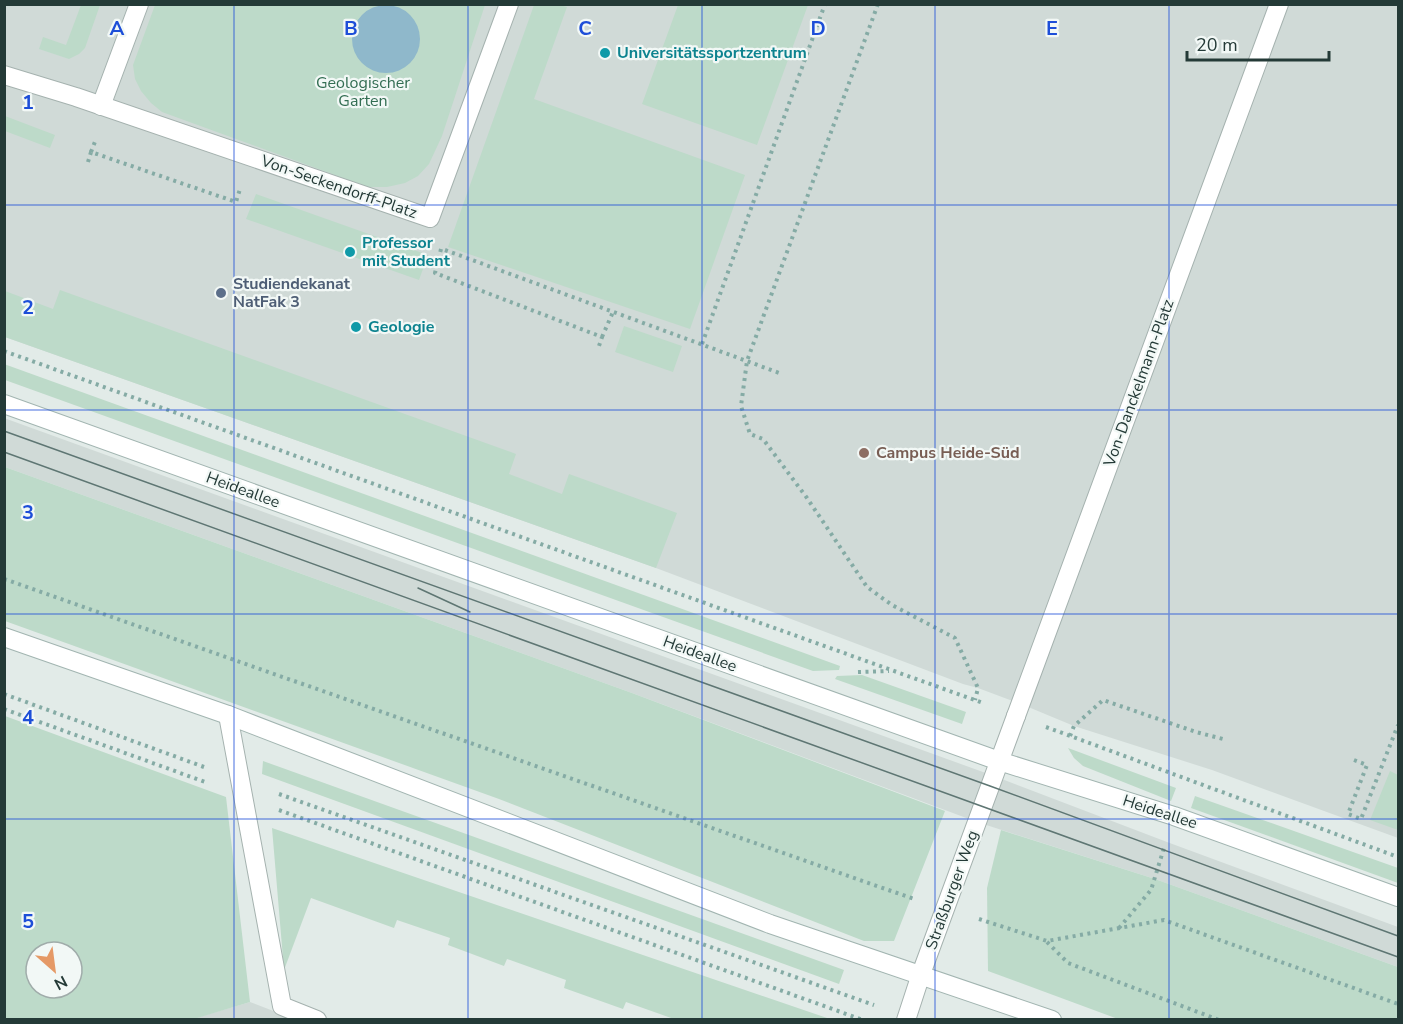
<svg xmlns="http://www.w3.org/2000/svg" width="1403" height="1024" viewBox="0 0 1403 1024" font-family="'Nunito Sans',sans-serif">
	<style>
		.built { fill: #d0dad7 }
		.green { fill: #bddac9; fill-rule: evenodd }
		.water { fill: #8fb8cb }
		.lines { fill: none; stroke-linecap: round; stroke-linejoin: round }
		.service-casing { stroke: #a5b2af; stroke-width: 20 }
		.minor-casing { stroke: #a5b2af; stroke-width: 20 }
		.secondary-casing { stroke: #a2b5b1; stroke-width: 20 }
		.path { stroke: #85aba5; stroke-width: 4; stroke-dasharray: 3 4.5; stroke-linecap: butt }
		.service { stroke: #fff; stroke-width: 18 }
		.minor { stroke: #fff; stroke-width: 18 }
		.secondary { stroke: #fff; stroke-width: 18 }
		.tram { stroke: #5e7673; stroke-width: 1.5 }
		.grid { fill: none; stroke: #1d4ed8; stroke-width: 1.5; stroke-opacity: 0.55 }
		.culture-dot { fill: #0f9aa8; stroke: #f2f8f6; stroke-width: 2 }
		.service-dot { fill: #5c6f8a; stroke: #f2f8f6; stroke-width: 2 }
		.education-dot { fill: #8d6e63; stroke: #f2f8f6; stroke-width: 2 }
		.labels { text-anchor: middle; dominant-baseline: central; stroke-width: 4.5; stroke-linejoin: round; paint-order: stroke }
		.culture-label { font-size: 16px; font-weight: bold; fill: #0d838f; stroke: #f2f8f6; text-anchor: start }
		.park-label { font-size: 16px; fill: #326d52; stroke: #f2f8f6 }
		.street-label { font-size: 16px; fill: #243a37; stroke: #f2f8f6 }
		.service-label { font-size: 16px; font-weight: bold; fill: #4e5e75; stroke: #f2f8f6; text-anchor: start }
		.education-label { font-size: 16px; font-weight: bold; fill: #785e54; stroke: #f2f8f6; text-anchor: start }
		.grid-label { font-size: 20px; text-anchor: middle; font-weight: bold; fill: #1d4ed8; stroke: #f2f8f6; stroke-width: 4.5; stroke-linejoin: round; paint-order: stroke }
	</style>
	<rect width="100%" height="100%" fill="#e2ebe8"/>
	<!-- built -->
	<g class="built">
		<path d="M5,5H1398V838L1212,770L1074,726L1021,704L978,688L963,684L656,568L5,337Z"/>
		<path d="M4,418L994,776L1167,842L1398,927V967L1155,879L977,822L632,693L5,467Z"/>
		<path d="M250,1002L294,1019L194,1020L199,1017Z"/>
	</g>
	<!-- green -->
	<g class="green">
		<path d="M81,5H100L85,48L79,54L69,59L39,49L43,37L66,45Z"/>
		<path d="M155,5H485L442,136L429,164L418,176L405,183L387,187H368L162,112L151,103L141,91L135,79L133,65Z"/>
		<path d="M534,5H560L567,7L534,99L745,175L690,329L448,247Z"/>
		<path d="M678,5H808L757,145L642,104Z"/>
		<path d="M5,116L55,135L50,148L5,131Z"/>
		<path d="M256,194L428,255L419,280L246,219Z"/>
		<path d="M60,290L516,454L509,474L562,494L569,474L677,513L656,568L5,337V291L53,309Z"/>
		<path d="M624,326L682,346L673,372L615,352Z"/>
		<path d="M4,364L840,666L839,670L813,671L5,380Z"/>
		<path d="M5,467L632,693L945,811L894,941H864L499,799L5,621Z"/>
		<path d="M862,675L966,712L962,724L835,679L837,676Z"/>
		<path d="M5,716L226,797L250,1002L194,1019H5ZM36,952H72V988H36Z"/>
		<path d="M1068,748L1176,788L1171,801L1083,766L1074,758Z"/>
		<path d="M263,761L844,970L839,984L262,774Z"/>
		<path d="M1390,771L1398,775V830L1370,820Z"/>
		<path d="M1195,796L1398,868V883L1191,808Z"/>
		<path d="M272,828L830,1019H674L626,1002L623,1009L564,988L566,980L507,959L504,966L448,945L450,938L397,920L394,928L311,898L284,970Z"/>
		<path d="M1001,830L1155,879L1398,967V1019H1118L988,971L987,888Z"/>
	</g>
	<!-- water -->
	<circle class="water" cx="386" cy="39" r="34"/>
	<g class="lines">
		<!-- service casing -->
		<g class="service-casing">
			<g id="service">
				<path d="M4,75L76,97L430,218L509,4"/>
				<path d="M101,106L139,4"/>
				<path d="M228,715L282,1006L317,1020"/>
				<path d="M1016,716L1279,4"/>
			</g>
		</g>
		<!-- minor casing -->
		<g class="minor-casing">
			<path id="minor" d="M906,1020L921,974L1016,716"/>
		</g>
		<!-- secondary casing -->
		<g class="secondary-casing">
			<g id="secondary">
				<path d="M4,404L999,761L1174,816L1398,897"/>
				<path d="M4,637L228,715L770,924L1052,1020"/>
			</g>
		</g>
		<!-- path -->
		<g class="path">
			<path d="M878,4L747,361L741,406L750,434L763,439L807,498L867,587L892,605L955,638L978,688L975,700"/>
			<path d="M91,152L96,139"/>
			<path d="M88,162L91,152L236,202L240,189"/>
			<path d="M441,249L435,273L602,337L599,346"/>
			<path d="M445,250L782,374"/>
			<path d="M602,337L613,312"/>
			<path d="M702,344L825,4"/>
			<path d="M4,351L983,703"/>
			<path d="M4,579L914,899"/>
			<path d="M858,672L889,671"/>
			<path d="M4,694L204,767"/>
			<path d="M4,709L205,782"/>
			<path d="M1046,727L1398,857"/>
			<path d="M1070,736L1074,726L1103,700L1196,732L1223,739"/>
			<path d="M1354,760L1367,765L1348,814L1361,819L1398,725"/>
			<path d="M279,794L874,1005"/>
			<path d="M279,810L863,1020"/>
			<path d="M979,919L1047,941L1164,920L1398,1004"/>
			<path d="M1119,928L1151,890L1164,848"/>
			<path d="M1047,942L1068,963L1219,1020"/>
		</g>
		<!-- service -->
		<use href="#service" class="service"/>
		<!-- minor -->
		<use href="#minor" class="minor"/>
		<!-- secondary -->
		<use href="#secondary" class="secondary"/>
		<!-- tram -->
		<g class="tram">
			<path d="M4,431L990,786L1398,936"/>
			<path d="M4,452L1398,957"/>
			<path d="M418,588L470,612"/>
		</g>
	</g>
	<!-- grid -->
	<path class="grid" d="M234,4V1020M468,4V1020M702,4V1020M935,4V1020M1169,4V1020M4,205H1398M4,410H1398M4,614H1398M4,819H1398"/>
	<!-- markers -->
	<g class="culture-dot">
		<circle cx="605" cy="53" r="6"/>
		<circle cx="350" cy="252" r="6"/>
		<circle cx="356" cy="327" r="6"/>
	</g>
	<circle class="service-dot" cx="221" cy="293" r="6"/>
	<circle class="education-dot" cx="864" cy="453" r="6"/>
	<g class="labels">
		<!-- culture labels -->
		<g class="culture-label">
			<text x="617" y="53">Universitätssportzentrum</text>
			<text x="362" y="243">Professor<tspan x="362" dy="18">mit Student</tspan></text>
			<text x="368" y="327">Geologie</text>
		</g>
		<!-- park labels -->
		<g class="park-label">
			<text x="363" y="83">Geologischer<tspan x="363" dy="18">Garten</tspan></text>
		</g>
		<!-- street labels -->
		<g class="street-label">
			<text transform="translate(339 187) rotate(19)">Von-Seckendorff-Platz</text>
			<text transform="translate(1139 383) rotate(-70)">Von-Danckelmann-Platz</text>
			<text transform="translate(243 490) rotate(20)">Heideallee</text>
			<text transform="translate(700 654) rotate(20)">Heideallee</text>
			<text transform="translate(1160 812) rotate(18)">Heideallee</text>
			<text transform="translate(952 890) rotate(-70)">Straßburger Weg</text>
		</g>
		<!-- service labels -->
		<g class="service-label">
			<text x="233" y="284">Studiendekanat<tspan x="233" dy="18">NatFak 3</tspan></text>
		</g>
		<!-- education labels -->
		<g class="education-label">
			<text x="876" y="453">Campus Heide-Süd</text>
		</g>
	</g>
	<g class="grid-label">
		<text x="117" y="35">A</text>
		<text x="351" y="35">B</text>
		<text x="585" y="35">C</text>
		<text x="818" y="35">D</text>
		<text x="1052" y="35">E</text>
		<text x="28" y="109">1</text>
		<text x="28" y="314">2</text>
		<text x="28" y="519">3</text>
		<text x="28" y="724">4</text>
		<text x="28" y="928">5</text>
	</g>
	<!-- border -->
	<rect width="1403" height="1024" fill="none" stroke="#243a37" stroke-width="12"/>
	<!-- north arrow -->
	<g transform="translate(54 970) rotate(152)"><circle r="28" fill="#f2f8f6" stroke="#a0acaa" stroke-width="1.5"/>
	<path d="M0-4.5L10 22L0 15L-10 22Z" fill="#e59966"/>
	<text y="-9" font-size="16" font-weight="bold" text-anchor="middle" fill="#243a37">N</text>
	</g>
	<!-- scale -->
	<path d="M1187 51v9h142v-9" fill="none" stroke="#243a37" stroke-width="3"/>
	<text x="1196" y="51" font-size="18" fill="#243a37" stroke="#f2f8f6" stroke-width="4.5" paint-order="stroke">20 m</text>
</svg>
